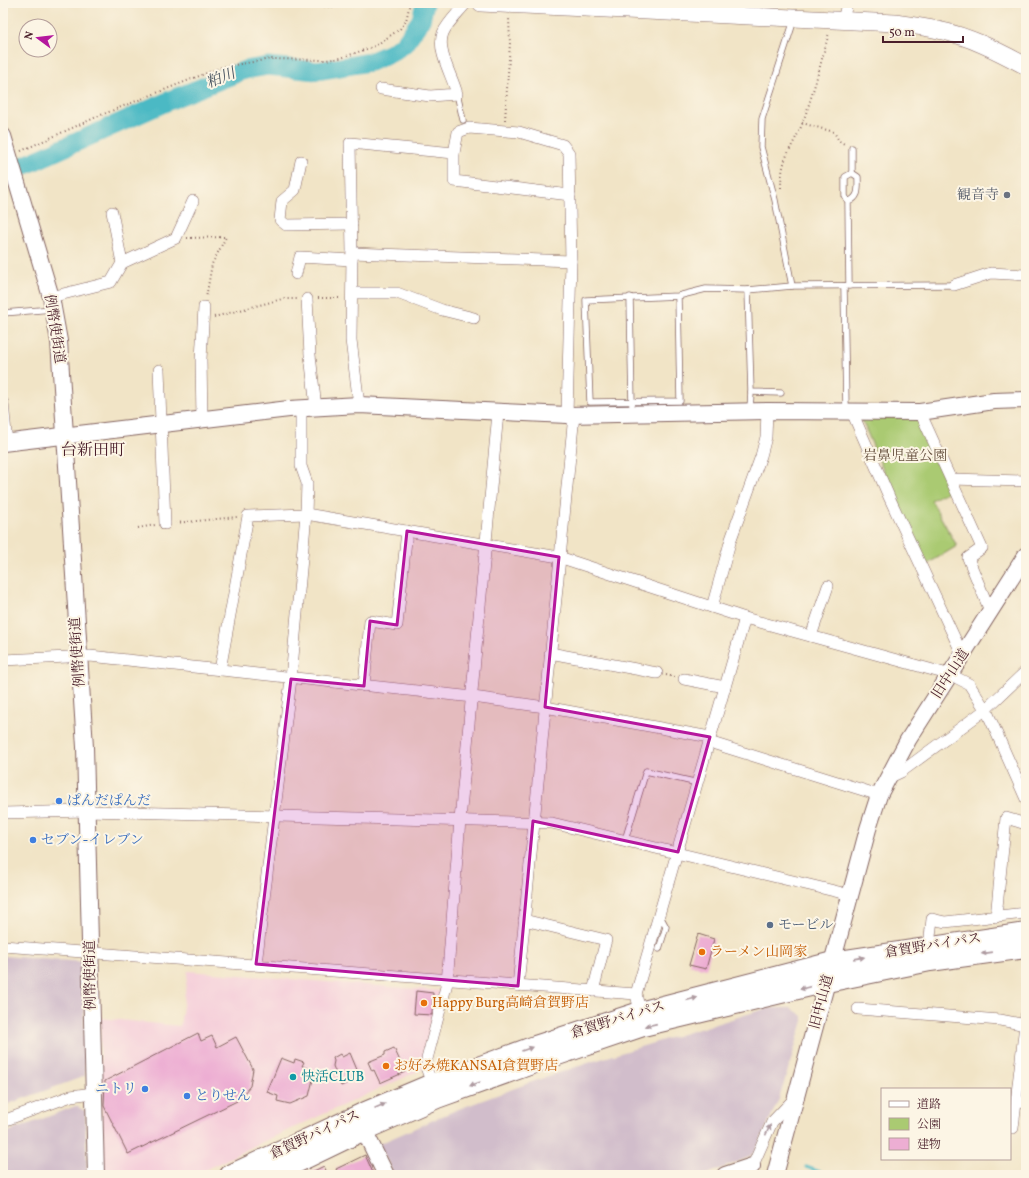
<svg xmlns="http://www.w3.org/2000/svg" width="1029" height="1178" viewBox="0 0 1029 1178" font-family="Vollkorn,'Noto Serif JP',serif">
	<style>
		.built { fill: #f5cfda }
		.industrial { fill: #d1bdcb }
		.green { fill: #aaca72; stroke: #7a744e }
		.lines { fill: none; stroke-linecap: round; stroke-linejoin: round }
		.stream { stroke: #4bb9c4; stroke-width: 3 }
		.river { stroke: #4bb9c4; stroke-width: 19 }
		.building { fill: #edaed3 }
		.lane-casing { stroke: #846461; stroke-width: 7 }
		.street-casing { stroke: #846461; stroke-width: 12 }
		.secondary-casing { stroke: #846461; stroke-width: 18 }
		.primary-casing { stroke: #846461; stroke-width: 18 }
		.highway-casing { stroke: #846461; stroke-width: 22 }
		.path { stroke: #846461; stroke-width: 2; stroke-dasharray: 1 3; stroke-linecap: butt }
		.lane { stroke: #fff; stroke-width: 5.5 }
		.street { stroke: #fff; stroke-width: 11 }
		.secondary { stroke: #fff; stroke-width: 16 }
		.primary { stroke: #fff; stroke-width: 17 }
		.highway { stroke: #fff; stroke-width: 20 }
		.oneway { fill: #ae9aa0 }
		.marked { fill: #b5179e; fill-opacity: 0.2; stroke: #b5179e; stroke-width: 3; stroke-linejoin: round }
		.worship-dot { fill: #6b7280; stroke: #fcf5e5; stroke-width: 1.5 }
		.shop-dot { fill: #3f7fe0; stroke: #fcf5e5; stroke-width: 1.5 }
		.service-dot { fill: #5c6f8a; stroke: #fcf5e5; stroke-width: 1.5 }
		.food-dot { fill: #e8710a; stroke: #fcf5e5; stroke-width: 1.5 }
		.culture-dot { fill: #0f9aa8; stroke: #fcf5e5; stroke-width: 1.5 }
		.labels { text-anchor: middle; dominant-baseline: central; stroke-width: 4; stroke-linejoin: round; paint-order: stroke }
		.worship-label { font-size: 14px; fill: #5b616d; stroke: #fcf5e5; text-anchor: end }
		.street-label { font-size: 14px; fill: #4a1f2b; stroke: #fcf5e5 }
		.park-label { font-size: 14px; fill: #675240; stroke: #fcf5e5 }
		.shop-label { font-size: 14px; fill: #366cbe; stroke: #fcf5e5; text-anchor: start }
		.service-label { font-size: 14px; fill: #4e5e75; stroke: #fcf5e5; text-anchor: start }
		.food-label { font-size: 14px; fill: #c56008; stroke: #fcf5e5; text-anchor: start }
		.culture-label { font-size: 14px; fill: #0d838f; stroke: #fcf5e5; text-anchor: start }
		.water-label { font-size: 15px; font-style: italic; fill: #4a5561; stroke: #fcf5e5 }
		.quarter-label { font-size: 16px; fill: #4a1f2b; stroke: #fcf5e5 }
	</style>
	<rect width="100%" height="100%" fill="#fcf5e5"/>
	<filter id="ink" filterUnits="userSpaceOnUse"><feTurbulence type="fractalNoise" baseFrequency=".025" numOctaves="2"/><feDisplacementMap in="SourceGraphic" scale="8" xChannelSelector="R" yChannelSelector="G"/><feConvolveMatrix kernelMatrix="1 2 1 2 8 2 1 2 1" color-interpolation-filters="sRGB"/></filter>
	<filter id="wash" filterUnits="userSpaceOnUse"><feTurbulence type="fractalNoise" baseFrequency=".012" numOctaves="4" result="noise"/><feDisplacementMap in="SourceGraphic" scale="16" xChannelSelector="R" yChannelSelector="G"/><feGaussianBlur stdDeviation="0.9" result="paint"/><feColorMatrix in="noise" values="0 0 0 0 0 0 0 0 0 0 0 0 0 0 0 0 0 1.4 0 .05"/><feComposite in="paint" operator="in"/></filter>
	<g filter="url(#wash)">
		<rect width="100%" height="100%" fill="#f1e4c6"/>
		<!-- built -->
		<path class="built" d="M188,971L442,991L423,1069L260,1143L195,1175H103L100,1018L180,1026Z"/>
		<!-- industrial -->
		<g class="industrial">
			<path d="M3,956L83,962L85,1076L3,1106Z"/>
			<path d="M768,1008H791L803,1016V1021L779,1099L755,1152L747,1158L705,1175H394L379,1144L456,1110L529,1083L591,1062Z"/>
			<path d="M76,1106L85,1111L87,1175H3V1134Z"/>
		</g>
		<!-- green -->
		<path class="green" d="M917,417L951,490L931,500L957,546L924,566L861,418Z"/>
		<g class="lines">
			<!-- stream -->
			<path class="stream" d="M806,1167L829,1175"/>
			<!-- river -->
			<path class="river" d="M3,175L175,98L245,70L268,66L317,71L370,62L391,53L404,44L421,20L425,3"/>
		</g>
		<g id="blocks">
			<!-- building -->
			<g class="building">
				<path d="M698,934L714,939L706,969L689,965Z"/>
				<path d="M416,991L433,993L432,1015L414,1014Z"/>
				<path d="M198,1033L201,1041L212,1036L217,1047L236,1037L253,1069L250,1086L237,1101L128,1154L104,1106L105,1081Z"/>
				<path d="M394,1048L405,1072L380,1083L374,1070L372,1071L368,1062L385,1055V1052Z"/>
				<path d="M350,1053L360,1077L341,1086L333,1066L334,1061L333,1058L340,1054L342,1057Z"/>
				<path d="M281,1058L294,1063L295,1059L304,1062L302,1066L315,1071L309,1096L290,1104L277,1101L278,1096L267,1092Z"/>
				<path d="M365,1155L374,1175H339L336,1169Z"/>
				<path d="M324,1166L328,1175H306Z"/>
			</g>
		</g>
	</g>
	<g filter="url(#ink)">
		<use href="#blocks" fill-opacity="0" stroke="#846461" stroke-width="1"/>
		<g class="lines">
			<!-- lane casing -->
			<g class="lane-casing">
				<g id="lane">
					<path d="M457,94L463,120"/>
					<path d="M852,173V148"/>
					<path d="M848,202C860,197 858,189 858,177L852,173L845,177V196L848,202L849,286"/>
					<path d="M792,286L775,200L761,147L762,119L794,20"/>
					<path d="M844,286L846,409"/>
					<path d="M748,290L751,392L781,393"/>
					<path d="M678,296L680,401L590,402L586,300L678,296L706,289L748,290L792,286L954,285"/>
					<path d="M630,297L632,405"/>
					<path d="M3,313L53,309"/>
					<path d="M750,410L751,392"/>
					<path d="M625,840L646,771L698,783"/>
					<path d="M659,949L666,927L660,916"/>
				</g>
			</g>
			<!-- street casing -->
			<g class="street-casing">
				<g id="street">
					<path d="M843,21L847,3"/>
					<path d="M381,89L430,96L457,94C453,77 436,51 443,33C447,23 459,12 466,3"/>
					<path d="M454,153V181L570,195"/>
					<path d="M301,161L295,190L282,201L280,220L286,225L352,224"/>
					<path d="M112,212L122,263"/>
					<path d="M352,253L571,261"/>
					<path d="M296,274L300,257L352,260"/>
					<path d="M954,285L991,273L1026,275"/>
					<path d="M352,293H397L442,310L474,318"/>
					<path d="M51,297L111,282L122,263L176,238L193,201"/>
					<path d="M307,299L310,355L316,408"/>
					<path d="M159,370L165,524"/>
					<path d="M3,403L7,443"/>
					<path d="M359,405L351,340L352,253L350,143L454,153L458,132L469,128L519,132L563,145L569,153L571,261L567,415"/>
					<path d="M852,412L890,499L963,656"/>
					<path d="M920,412L982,548L968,558L990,611"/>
					<path d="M202,420L201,359L204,307"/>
					<path d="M951,479L1026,481"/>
					<path d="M712,607L731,539L761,456L766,437L767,411"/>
					<path d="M811,636L828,586"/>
					<path d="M550,653L657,673"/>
					<path d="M3,660L90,656L473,697L545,707L710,737"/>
					<path d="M220,670L248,516L306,514L559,557L745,618L951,675L969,684L988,714L1026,799"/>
					<path d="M684,679L725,687"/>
					<path d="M364,686L370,621L397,625L407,531"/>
					<path d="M709,742L879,795"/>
					<path d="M886,779L901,772L985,710L1026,671"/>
					<path d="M3,813L87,811L552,823L851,895"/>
					<path d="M996,917L1006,818L1026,824"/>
					<path d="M524,920L606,940L593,991"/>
					<path d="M3,946L636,994L640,1012"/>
					<path d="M929,946L932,919L945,922L1026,913"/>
					<path d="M256,964L291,679L306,514L307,483L301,466V408"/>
					<path d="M518,986L574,415"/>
					<path d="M636,994L745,618"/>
					<path d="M858,1009L1000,1020L1026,1025"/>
					<path d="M432,1084L427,1070V1059L447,983L460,820L498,413"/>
					<path d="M1016,1101L1026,1103"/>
					<path d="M3,1121L71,1096L93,1093"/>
					<path d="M1013,1128L1026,1016"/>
					<path d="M750,1172L772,1122L794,1099"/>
				</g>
			</g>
			<!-- secondary casing -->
			<g class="secondary-casing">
				<g id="secondary">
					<path d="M3,136L51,297L59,341L85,747L96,1175"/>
					<path d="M3,443L289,409L359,405L567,415L767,411L920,412L994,401L1026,400"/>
					<path d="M364,1130L386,1175"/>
					<path d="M725,1175L752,1166"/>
					<path d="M775,1175L868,829L879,795L908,740L1026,555"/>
				</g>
			</g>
			<!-- primary casing -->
			<g class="primary-casing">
				<path id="primary" d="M481,3L895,23C909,25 924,27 938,30C969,36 998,51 1026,66"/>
			</g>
			<!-- highway casing -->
			<g class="highway-casing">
				<g id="highway">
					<path d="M230,1175L361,1114L432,1084L535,1046L640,1012L833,962L1026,933"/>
					<path d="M271,1175L364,1130L437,1098L540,1061L643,1026L827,982L930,961L1026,948"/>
				</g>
			</g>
			<!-- path -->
			<g class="path">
				<path d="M240,3L344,7"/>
				<path d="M505,120L510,43L509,18"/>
				<path d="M802,123L834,132L839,141L846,145"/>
				<path d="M21,151L101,115L222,67L271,59L326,60L341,58L375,46L400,29L406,21L410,3"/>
				<path d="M781,188C781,153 794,148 804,119C814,91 821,62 829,33"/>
				<path d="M187,238L226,237L212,264L206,298"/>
				<path d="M318,298H342"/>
				<path d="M214,317L282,299H298"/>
				<path d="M176,523L237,517"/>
				<path d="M138,528L155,525"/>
				<path d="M666,675L675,677"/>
			</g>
			<!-- lane -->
			<use href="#lane" class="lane"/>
			<!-- street -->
			<use href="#street" class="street"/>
			<!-- secondary -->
			<use href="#secondary" class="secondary"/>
			<!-- primary -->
			<use href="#primary" class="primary"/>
			<!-- highway -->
			<use href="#highway" class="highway"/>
		</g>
		<!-- one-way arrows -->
		<defs><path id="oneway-solid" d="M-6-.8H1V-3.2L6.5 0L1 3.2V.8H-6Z"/></defs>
		<g class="oneway">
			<use href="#oneway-solid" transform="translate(987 953) rotate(172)"/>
			<use href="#oneway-solid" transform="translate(859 958) rotate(-9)"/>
			<use href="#oneway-solid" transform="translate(805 988) rotate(166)"/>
			<use href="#oneway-solid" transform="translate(692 999) rotate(-15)"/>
			<use href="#oneway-solid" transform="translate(651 1025) rotate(167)"/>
			<use href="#oneway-solid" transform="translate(527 1049) rotate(-20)"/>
			<use href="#oneway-solid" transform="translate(475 1084) rotate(160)"/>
			<use href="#oneway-solid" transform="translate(380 1106) rotate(-23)"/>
			<use href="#oneway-solid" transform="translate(768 1130) rotate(-65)"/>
		</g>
	</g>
	<!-- marked area -->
	<path class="marked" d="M407,531L559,557L545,707L710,737L678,852L533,821L518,986L256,964L291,679L364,686L370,621L397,625Z"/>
	<!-- markers -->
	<circle class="worship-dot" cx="1007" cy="195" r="4"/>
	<g class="shop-dot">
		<circle cx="59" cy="801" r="4"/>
		<circle cx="33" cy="840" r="4"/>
		<circle cx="145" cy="1089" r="4"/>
		<circle cx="187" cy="1096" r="4"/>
	</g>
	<circle class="service-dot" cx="770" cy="925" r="4"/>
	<g class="food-dot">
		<circle cx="702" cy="952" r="4"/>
		<circle cx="424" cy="1003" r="4"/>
		<circle cx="386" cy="1066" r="4"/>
	</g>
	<circle class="culture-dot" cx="293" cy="1077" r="4"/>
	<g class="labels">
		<!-- worship labels -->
		<g class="worship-label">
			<text x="999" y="195">観音寺</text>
		</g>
		<!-- street labels -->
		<g class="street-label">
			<text transform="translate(54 329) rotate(81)">例幣使街道</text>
			<text transform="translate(78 652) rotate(-94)">例幣使街道</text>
			<text transform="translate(951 674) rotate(-57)">旧中山道</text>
			<text transform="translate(933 946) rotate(-9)">倉賀野バイパス</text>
			<text transform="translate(91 975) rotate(-91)">例幣使街道</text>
			<text transform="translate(822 1002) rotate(-75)">旧中山道</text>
			<text transform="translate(618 1020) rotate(-17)">倉賀野バイパス</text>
			<text transform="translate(315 1135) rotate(-25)">倉賀野バイパス</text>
		</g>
		<!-- park labels -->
		<g class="park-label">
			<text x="905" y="456">岩鼻児童公園</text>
		</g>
		<!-- shop labels -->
		<g class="shop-label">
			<text x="67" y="801">ぱんだぱんだ</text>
			<text x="41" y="840">セブン-イレブン</text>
			<text x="137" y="1089" text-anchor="end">ニトリ</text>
			<text x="195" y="1096">とりせん</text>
		</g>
		<!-- service labels -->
		<g class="service-label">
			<text x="778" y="925">モービル</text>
		</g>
		<!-- food labels -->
		<g class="food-label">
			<text x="710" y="952">ラーメン山岡家</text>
			<text x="432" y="1003">Happy Burg高崎倉賀野店</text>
			<text x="394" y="1066">お好み焼KANSAI倉賀野店</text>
		</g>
		<!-- culture labels -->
		<g class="culture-label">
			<text x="301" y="1077">快活CLUB</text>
		</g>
		<!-- water labels -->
		<g class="water-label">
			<text transform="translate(221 79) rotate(-22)">粕川</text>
		</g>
		<!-- quarter labels -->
		<g class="quarter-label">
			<text x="93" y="451">台新田町</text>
		</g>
	</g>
	<!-- margin -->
	<rect width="1029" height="1178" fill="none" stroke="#fcf5e5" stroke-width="16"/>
	<!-- legend -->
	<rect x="881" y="1088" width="130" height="72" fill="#fcf5e5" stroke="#b59f9b"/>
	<rect x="889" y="1101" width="20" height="6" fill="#ffffff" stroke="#b59f9b"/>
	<text x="917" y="1108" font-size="12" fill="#4a1f2b">道路</text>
	<rect x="889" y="1118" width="20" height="12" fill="#aaca72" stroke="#b59f9b"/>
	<text x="917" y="1128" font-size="12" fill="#4a1f2b">公園</text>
	<rect x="889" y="1138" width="20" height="12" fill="#edaed3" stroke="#b59f9b"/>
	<text x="917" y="1148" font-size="12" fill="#4a1f2b">建物</text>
	<!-- north arrow -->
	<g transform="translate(38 38) rotate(285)"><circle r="19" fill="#fcf5e5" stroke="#b59f9b"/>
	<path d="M0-3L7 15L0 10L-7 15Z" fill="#b5179e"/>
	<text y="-6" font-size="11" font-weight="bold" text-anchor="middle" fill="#4a1f2b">N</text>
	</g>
	<!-- scale -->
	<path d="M883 36v6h80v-6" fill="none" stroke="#4a1f2b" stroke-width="2"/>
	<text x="889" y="36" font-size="12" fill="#4a1f2b" stroke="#fcf5e5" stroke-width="3" paint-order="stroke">50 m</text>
</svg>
